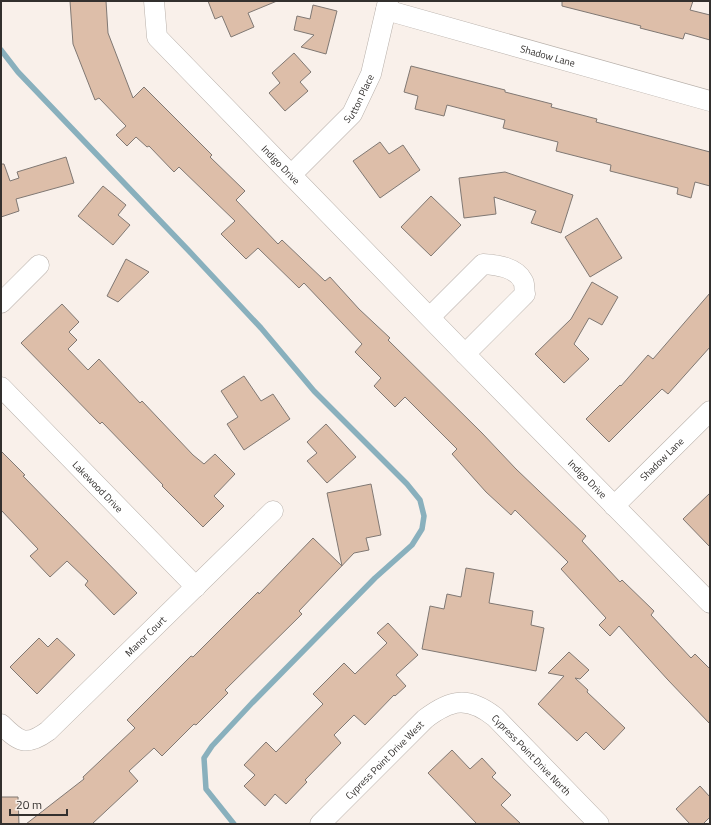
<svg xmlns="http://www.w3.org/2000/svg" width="711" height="825" viewBox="0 0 711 825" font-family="'Titillium Web',sans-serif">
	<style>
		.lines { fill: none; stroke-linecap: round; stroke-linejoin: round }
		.stream { stroke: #89b0bd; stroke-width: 5.5 }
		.building { fill: #ddbea9; stroke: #807873 }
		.street-casing { stroke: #b8b0aa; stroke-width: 21 }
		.street { stroke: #fff; stroke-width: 20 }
		.labels { text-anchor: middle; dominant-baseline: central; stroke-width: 3; stroke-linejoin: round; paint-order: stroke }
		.street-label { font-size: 10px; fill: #33302e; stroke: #f9f0ea }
	</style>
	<rect width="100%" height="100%" fill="#f9f0ea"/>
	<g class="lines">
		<!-- stream -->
		<path class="stream" d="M1,50L18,72L189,251L261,328L314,391L407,484L420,500L424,516L422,529L412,545L375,578L252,703L212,746L204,758L206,789L234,824"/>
	</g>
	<!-- building -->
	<g class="building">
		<path d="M70,1H106L108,33L133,98L144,87L212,155L210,157L245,191L236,200L278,244L282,240L325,281L330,277L359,309L390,338L388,340L482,433L516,469L586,536L582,541L620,582L622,580L654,611L651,615L691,658L695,654L710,669V724L668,680L619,626L610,636L599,625L606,618L561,569L568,562L515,510L511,515L486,492L452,454L457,449L405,397L395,407L374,386L381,378L355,352L362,344L304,283L299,288L258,248L246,259L221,234L235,221L179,167L174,172L149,146L147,147L136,137L127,146L116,135L126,126L99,98L95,100L73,44Z"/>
		<path d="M208,1H277L248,13L254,27L231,37L222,16L215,19Z"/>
		<path d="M562,1H693L690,10L710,15V40L685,33L683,39L640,28L641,26L562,6Z"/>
		<path d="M313,5L337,11L326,54L301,47L314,35L294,30L297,16L310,19Z"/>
		<path d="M294,53L311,72L300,82L308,91L285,111L269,93L280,83L272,73Z"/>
		<path d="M411,66L505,90V92L552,104L551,107L597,119L596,122L710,152V186L695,182L691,198L677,194L678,188L610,171L611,165L556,151L558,142L503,128L505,120L447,105L444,116L415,109L418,96L404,92Z"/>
		<path d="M380,142L389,154L403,145L420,170L380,198L353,161Z"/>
		<path d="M66,157L74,183L16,199L19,211L1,217V164H4L10,181L19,178L17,172Z"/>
		<path d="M505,172L573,195L561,233L531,223L536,211L494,197L496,214L464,218L459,178Z"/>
		<path d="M103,186L126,205L118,215L130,225L113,245L78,216Z"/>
		<path d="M431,196L461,225L431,256L401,227Z"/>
		<path d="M597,218L622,258L590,277L565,237Z"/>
		<path d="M126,259L149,272L118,302L107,296Z"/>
		<path d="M592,282L618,297L602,325L589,318L574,344L589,359L564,383L535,354L571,319Z"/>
		<path d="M710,293V347L668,394L662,389L609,442L586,419L620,385L621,386L648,355L653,359Z"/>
		<path d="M62,304L79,322L69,332L77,340L68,349L88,370L99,359L140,403L142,401L193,455L204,464L215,454L235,474L214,496L224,506L203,527L162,486L163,485L102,422L100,424L21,343Z"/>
		<path d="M244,376L261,401L273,394L290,419L244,450L227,424L238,417L221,391Z"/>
		<path d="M326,424L356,457L327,483L307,461L317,453L307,442Z"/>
		<path d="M1,451L25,475L23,476L137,593L114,615L85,585L88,581L67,561L50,577L30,556L38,549L1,510Z"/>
		<path d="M371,484L381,535L366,538L369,550L354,553L299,611L302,614L225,690L228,693L196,725L194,724L162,756L154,748L129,771L138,781L92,824H26L84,779L83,777L135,728L127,720L191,656L193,657L258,592L259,594L313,538L342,566L327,493Z"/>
		<path d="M710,493V547L683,519Z"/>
		<path d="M466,568L494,573L489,603L533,611L531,625L544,628L536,671L422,649L430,606L444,609L447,594L461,597Z"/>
		<path d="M388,623L418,655L396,675L406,686L395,696L394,695L365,725L354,715L334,735L341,743L305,780L307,782L286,804L275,794L265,806L244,786L255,775L244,765L266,742L276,752L323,704L313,694L344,663L355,674L387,643L377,633Z"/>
		<path d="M39,638L48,647L57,638L75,655L37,694L10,667Z"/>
		<path d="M569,652L589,670L580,679L575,678L588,690L587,692L625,728L604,750L586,732L577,741L538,704L564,676L548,673Z"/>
		<path d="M452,750L470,769L482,758L496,773L492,777L511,795L501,805L521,824H477L428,773Z"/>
		<path d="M700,786L710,797V817L703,824H690L676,809Z"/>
		<path d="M1,797H18L19,824H1Z"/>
	</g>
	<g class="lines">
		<!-- street casing -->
		<g class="street-casing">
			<g id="street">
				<path id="s1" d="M154,1L157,37L465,354L710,603"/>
				<path id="s2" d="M386,10L710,101"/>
				<path id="s3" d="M291,175L352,114L371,74L388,1"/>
				<path d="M1,303L39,265"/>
				<path d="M430,317L483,264C497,265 516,267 523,281C525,284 524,290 525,294L465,354"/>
				<path id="s4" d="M1,387L196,587"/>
				<path id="s5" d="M614,506L710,411"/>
				<path id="s6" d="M1,724C19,742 26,747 48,731L273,511"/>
				<path id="s7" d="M320,824L425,719C451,699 468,696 495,717L599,824"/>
			</g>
		</g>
		<!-- street -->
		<use href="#street" class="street"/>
	</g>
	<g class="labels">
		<!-- street labels -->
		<g class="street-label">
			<text stroke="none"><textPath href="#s2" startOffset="168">Shadow Lane</textPath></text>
			<text stroke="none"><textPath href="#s3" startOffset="103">Sutton Place</textPath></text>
			<text stroke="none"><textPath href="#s1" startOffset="214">Indigo Drive</textPath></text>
			<text stroke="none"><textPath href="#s5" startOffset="67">Shadow Lane</textPath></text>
			<text stroke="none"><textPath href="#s1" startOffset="653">Indigo Drive</textPath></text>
			<text stroke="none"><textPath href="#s4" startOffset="139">Lakewood Drive</textPath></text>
			<text stroke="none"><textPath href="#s6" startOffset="191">Manor Court</textPath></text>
			<text stroke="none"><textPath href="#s7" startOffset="279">Cypress Point Drive North</textPath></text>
			<text stroke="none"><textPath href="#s7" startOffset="91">Cypress Point Drive West</textPath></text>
		</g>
	</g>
	<!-- border -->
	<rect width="711" height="825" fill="none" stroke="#33302e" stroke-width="4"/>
	<!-- scale -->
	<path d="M10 809v6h57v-6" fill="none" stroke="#33302e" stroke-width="2"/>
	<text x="16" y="809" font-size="12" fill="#33302e" stroke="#f9f0ea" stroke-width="3" paint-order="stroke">20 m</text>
</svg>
